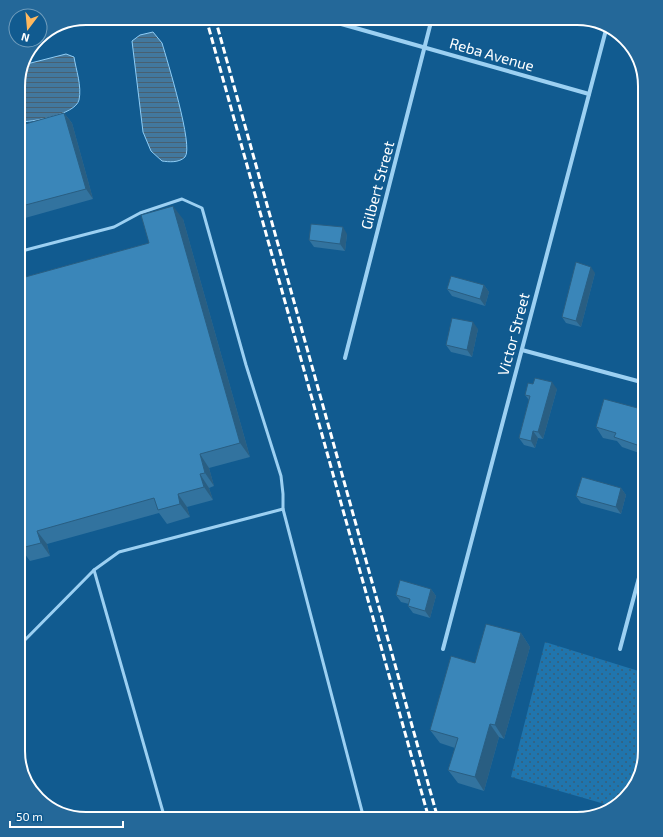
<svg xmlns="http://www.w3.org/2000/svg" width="663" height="837" viewBox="0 0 663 837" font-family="'Exo 2',sans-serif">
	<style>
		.grass { fill: url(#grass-dots) }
		.water { fill: url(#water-rules); stroke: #8ecdf6 }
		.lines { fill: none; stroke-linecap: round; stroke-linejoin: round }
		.service { stroke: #9cd0f2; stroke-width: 3 }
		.minor { stroke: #9cd0f2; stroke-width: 4 }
		.rail { stroke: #fff; stroke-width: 3; stroke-dasharray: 7 3; stroke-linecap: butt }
		.wall { fill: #32739f }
		.shaded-wall { fill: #295e82 }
		.building { fill: #3a86b9; stroke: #295e82 }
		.labels { text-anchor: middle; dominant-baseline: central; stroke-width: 3; stroke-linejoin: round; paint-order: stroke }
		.street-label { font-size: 15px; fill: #fff; stroke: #115b90 }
		.rim { fill: none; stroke: #fff; stroke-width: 2 }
	</style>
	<defs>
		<pattern id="grass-dots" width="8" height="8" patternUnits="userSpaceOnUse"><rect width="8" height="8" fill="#2075ad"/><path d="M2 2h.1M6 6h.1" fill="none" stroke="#385e78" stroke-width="1.8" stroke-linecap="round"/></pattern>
		<pattern id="water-rules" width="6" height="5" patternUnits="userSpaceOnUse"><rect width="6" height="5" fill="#42789e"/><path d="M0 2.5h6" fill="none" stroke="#486071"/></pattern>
	</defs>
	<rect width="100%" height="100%" fill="#115b90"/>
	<!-- grass -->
	<path class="grass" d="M545,642L645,673V751L638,781L615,807L511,777Z"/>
	<!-- water -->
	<g class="water">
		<path d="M153,32L162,43C167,60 194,147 185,157C179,163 169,162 162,161L151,151L143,132L132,41L140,35Z"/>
		<path d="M66,54L74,57C76,70 82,86 79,100C75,115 32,122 18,122V82L23,65Z"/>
	</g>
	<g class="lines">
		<!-- service -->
		<g class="service">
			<path d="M18,252L114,227L140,213L182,199L202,208L246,365L281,476L283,494V509"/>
			<path d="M94,570L165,819"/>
			<path d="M18,647L94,570L119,552L283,509L364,819"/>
		</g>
		<!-- minor -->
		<g class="minor">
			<path d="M320,18L589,94"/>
			<path d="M522,350L645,383"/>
			<path d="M345,358L432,18"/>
			<path d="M443,649L607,26"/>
			<path d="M620,649L645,555"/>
		</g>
		<!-- rail -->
		<g class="rail">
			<path d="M206,18L429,819"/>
			<path d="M215,18L438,819"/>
		</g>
	</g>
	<!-- wall -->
	<g class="wall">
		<path d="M64,113L72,123L93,199L18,220V126Z"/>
		<path d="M183,219L250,457L209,468L214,486L209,488L213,500L187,507L190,517L167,524L159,513L47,544L50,556L30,561L24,553L18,555V279L149,243Z"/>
		<path d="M347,234L345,251L314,247L309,240Z"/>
		<path d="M595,273L581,327L566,323L562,317Z"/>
		<path d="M484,285L489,292L485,306L452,296L447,289Z"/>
		<path d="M478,329L472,357L451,352L446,345Z"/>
		<path d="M533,384L557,389L543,439L538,438L535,448L524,445L519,438L529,400L525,395Z"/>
		<path d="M645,410V455L622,447L617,441L603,438L596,427Z"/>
		<path d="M621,488L626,495L621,514L581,503L576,496Z"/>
		<path d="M431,589L436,596L430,618L413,613L408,606L409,604L401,602L396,595Z"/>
		<path d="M521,633L530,647L504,739L499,737L484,791L458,783L448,770L455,748L440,743L430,730L475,663Z"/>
	</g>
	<!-- shaded-wall -->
	<g class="shaded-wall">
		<path d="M64,113L72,123L93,199L86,189Z"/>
		<path d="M173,206L183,219L250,457L240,443Z"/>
		<path d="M343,227L347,234L345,251L340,244Z"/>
		<path d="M591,267L595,273L581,327L576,321Z"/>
		<path d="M484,285L489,292L485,306L480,299Z"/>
		<path d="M473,322L478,329L472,357L467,350Z"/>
		<path d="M552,382L557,389L543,439L538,432Z"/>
		<path d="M645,428V453L640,446Z"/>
		<path d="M533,431L538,438L535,448L531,441Z"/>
		<path d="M200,454L209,468L214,486L205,473Z"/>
		<path d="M200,474L209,488L213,500L204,487Z"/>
		<path d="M621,488L626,495L621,514L616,507Z"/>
		<path d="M178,494L187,507L190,517L180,504Z"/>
		<path d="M37,531L47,544L50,556L41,543Z"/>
		<path d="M431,589L436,596L430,618L425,611Z"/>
		<path d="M521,633L530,647L504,739L495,725Z"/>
		<path d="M490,724L499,737L484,791L475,777Z"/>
	</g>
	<!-- building -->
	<g class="building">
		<path d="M64,113L86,189L18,207V126Z"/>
		<path d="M173,206L240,443L200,454L205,473L200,474L204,487L178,494L180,504L158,510L154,498L37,531L41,543L21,548L18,539V279L149,243L141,215Z"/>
		<path d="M311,224L343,227L340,244L309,240Z"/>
		<path d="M576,262L591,267L576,321L562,317Z"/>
		<path d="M451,276L484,285L480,299L447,289Z"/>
		<path d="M452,318L473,322L467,350L446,345Z"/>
		<path d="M535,378L552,382L538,432L533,431L531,441L519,438L530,396L525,395L528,383L533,384Z"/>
		<path d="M604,399L645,410V428L640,446L614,437L616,433L596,427Z"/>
		<path d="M582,477L621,488L616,507L576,496Z"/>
		<path d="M400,580L431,589L425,611L408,606L410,599L396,595Z"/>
		<path d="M486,624L521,633L495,725L490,724L475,777L448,770L458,738L430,730L451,656L475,663Z"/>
		<path d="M592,809L601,812L589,815Z"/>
	</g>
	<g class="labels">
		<!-- street labels -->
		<g class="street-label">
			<text transform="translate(492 54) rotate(16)">Reba Avenue</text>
			<text transform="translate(377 185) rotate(-75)">Gilbert Street</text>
			<text transform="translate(513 334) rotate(-75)">Victor Street</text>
		</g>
	</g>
	<!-- crop -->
	<path d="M0 0H663V837H0ZM86 25H577A61 61 0 0 1 638 86V751A61 61 0 0 1 577 812H86A61 61 0 0 1 25 751V86A61 61 0 0 1 86 25Z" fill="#246899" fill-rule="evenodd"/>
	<path class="rim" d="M86 25H577A61 61 0 0 1 638 86V751A61 61 0 0 1 577 812H86A61 61 0 0 1 25 751V86A61 61 0 0 1 86 25Z"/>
	<!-- north arrow -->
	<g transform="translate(28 28) rotate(196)"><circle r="19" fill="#115b90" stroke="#709dbc"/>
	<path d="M0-3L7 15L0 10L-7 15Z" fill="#ffb95e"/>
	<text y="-6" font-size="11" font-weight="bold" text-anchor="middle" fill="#ffffff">N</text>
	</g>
	<!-- scale -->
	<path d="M10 821v6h113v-6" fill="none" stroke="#ffffff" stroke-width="2"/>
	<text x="16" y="821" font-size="12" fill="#ffffff" stroke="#115b90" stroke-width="3" paint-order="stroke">50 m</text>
</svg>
